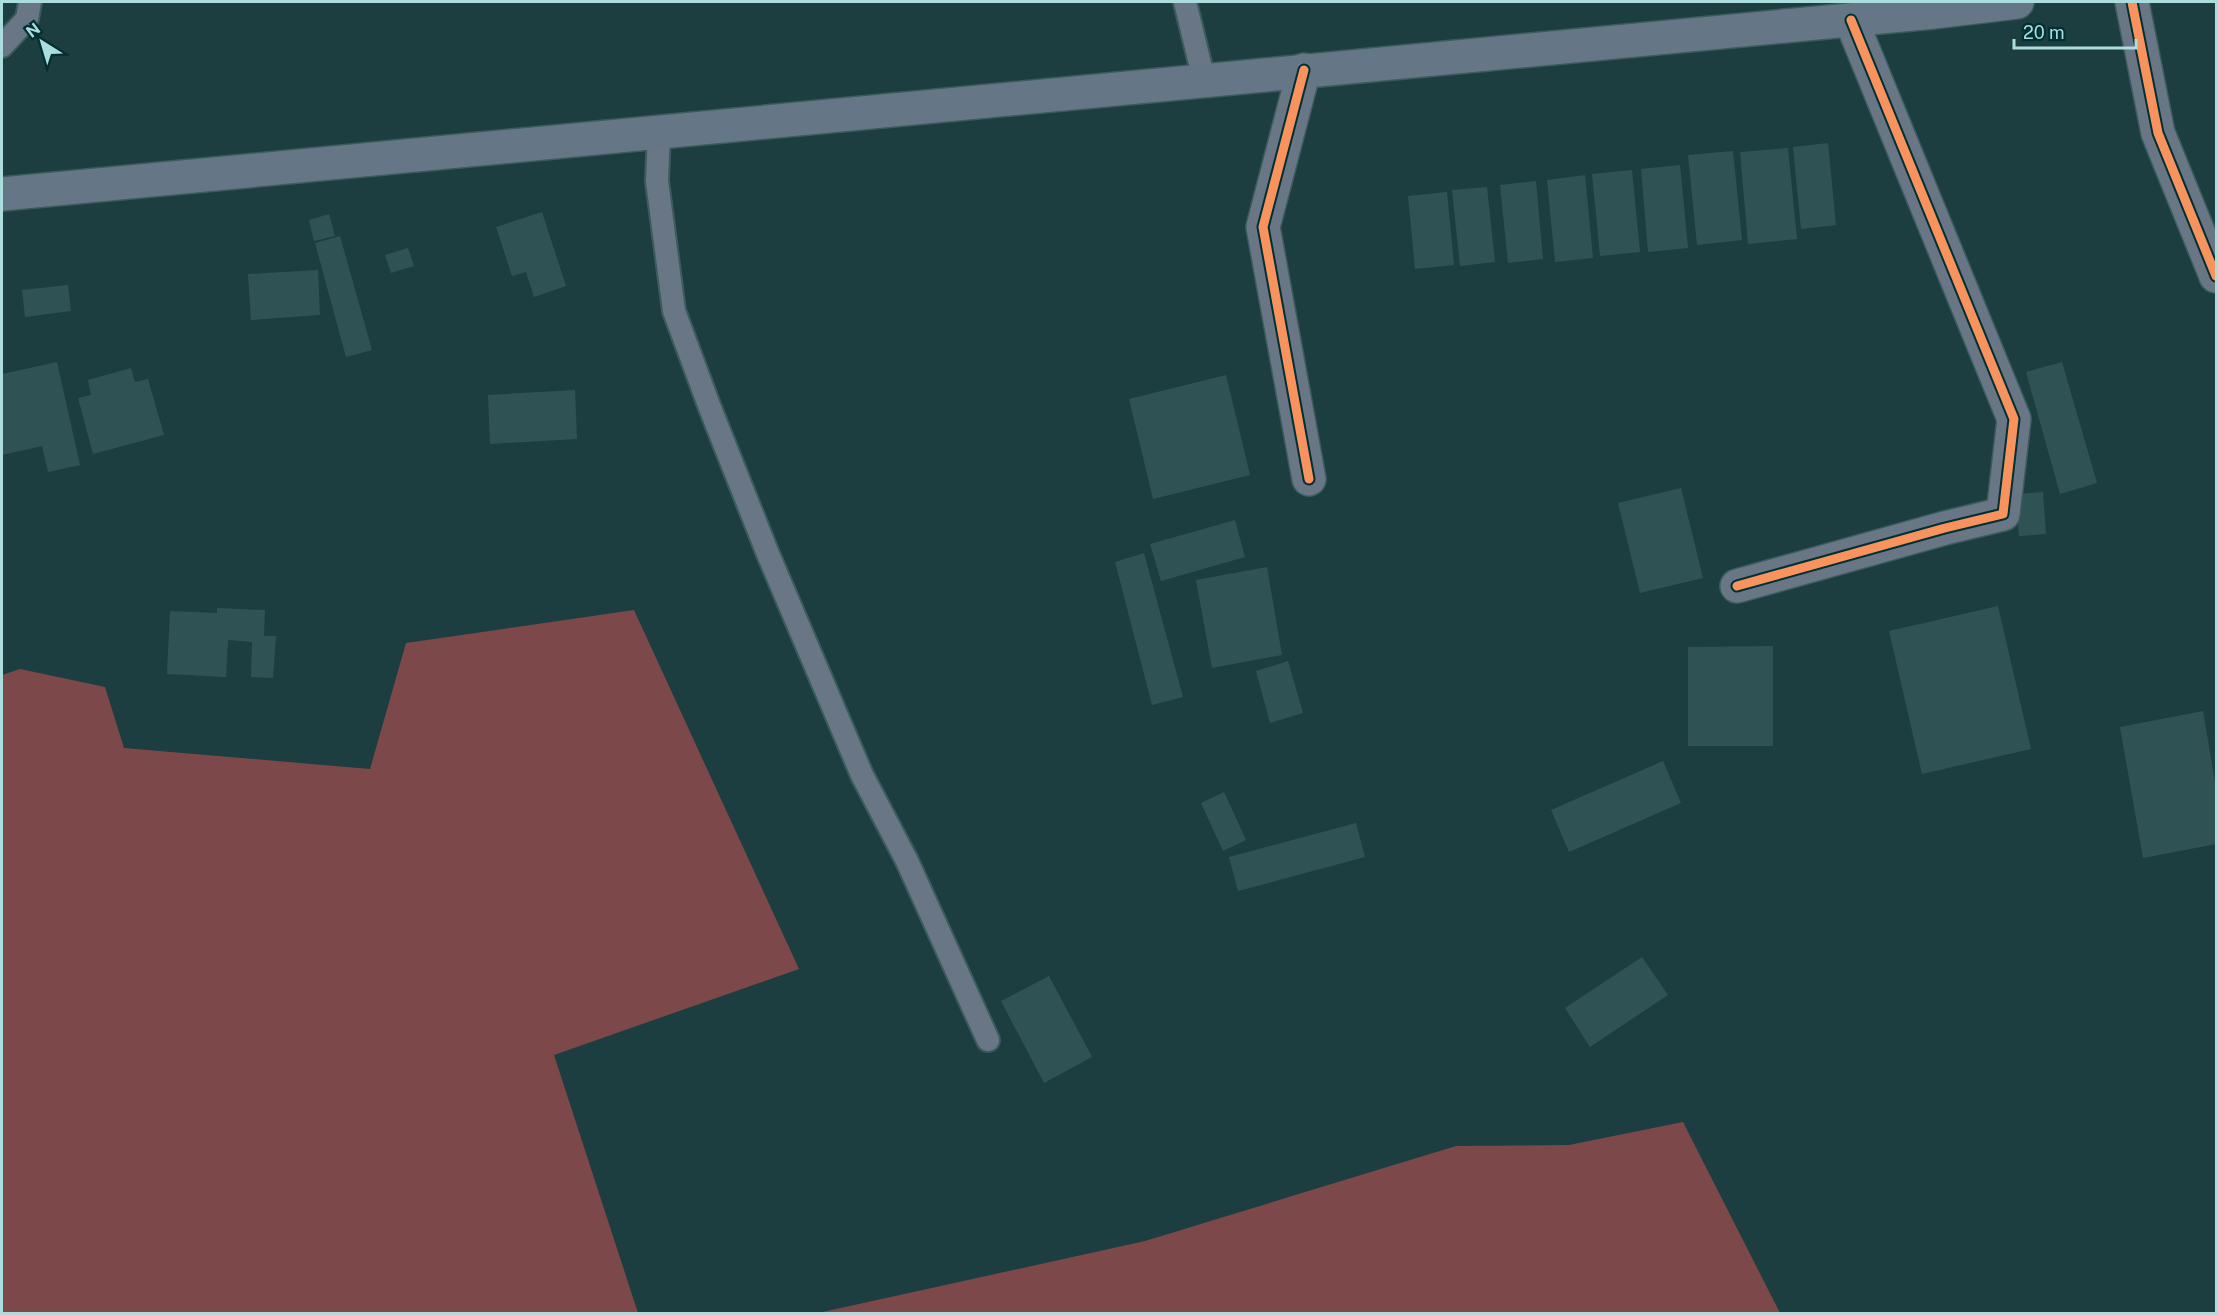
<svg xmlns="http://www.w3.org/2000/svg" width="2218" height="1315" viewBox="0 0 2218 1315" font-family="'Public Sans',sans-serif">
	<style>
		.green { fill: #7d4849 }
		.building { fill: #2f5355 }
		.lines { fill: none; stroke-linecap: round; stroke-linejoin: round }
		.lane-casing { stroke: #3b5b5d; stroke-width: 26 }
		.street-casing { stroke: #3b5b5d; stroke-width: 36 }
		.secondary-casing { stroke: #3b5b5d; stroke-width: 36 }
		.lane { stroke: #687685; stroke-width: 22 }
		.street { stroke: #687685; stroke-width: 33 }
		.secondary { stroke: #657787; stroke-width: 33 }
		.cycleway-casing { stroke: #003033; stroke-width: 13 }
		.cycleway { stroke: #f8935d; stroke-width: 9 }
	</style>
	<rect width="100%" height="100%" fill="#1c3e40"/>
	<!-- green -->
	<g class="green">
		<path d="M634,610L799,969L554,1055L638,1313H2V675L20,669L105,687L124,748L370,769L406,643Z"/>
		<path d="M1683,1122L1780,1313H818L1145,1241L1456,1146L1569,1145Z"/>
	</g>
	<!-- building -->
	<g class="building">
		<path d="M1828,143L1836,225L1801,229L1793,147Z"/>
		<path d="M1788,148L1797,239L1748,244L1740,152Z"/>
		<path d="M1733,151L1742,240L1697,245L1688,155Z"/>
		<path d="M1680,165L1688,248L1648,252L1641,169Z"/>
		<path d="M1632,170L1640,252L1600,256L1592,174Z"/>
		<path d="M1585,175L1593,258L1555,262L1547,180Z"/>
		<path d="M1536,181L1543,259L1508,263L1500,185Z"/>
		<path d="M1487,187L1495,262L1460,266L1452,190Z"/>
		<path d="M1447,192L1454,265L1415,269L1408,196Z"/>
		<path d="M542,212L566,286L534,297L526,272L512,276L496,227Z"/>
		<path d="M329,214L335,236L314,241L309,220Z"/>
		<path d="M340,236L372,350L346,357L315,243Z"/>
		<path d="M408,248L414,266L391,273L385,255Z"/>
		<path d="M318,270L320,315L251,320L248,274Z"/>
		<path d="M68,285L71,311L25,317L22,290Z"/>
		<path d="M57,362L80,465L48,472L42,446L2,455V374Z"/>
		<path d="M2062,362L2097,483L2060,494L2026,372Z"/>
		<path d="M131,368L135,382L148,379L164,435L93,454L78,398L91,395L88,380Z"/>
		<path d="M1226,375L1250,475L1153,499L1129,399Z"/>
		<path d="M575,390L577,439L490,444L488,395Z"/>
		<path d="M1681,488L1703,578L1640,593L1618,503Z"/>
		<path d="M2043,492L2046,534L2019,536L2016,494Z"/>
		<path d="M1235,520L1245,557L1161,581L1150,544Z"/>
		<path d="M1144,553L1183,697L1152,705L1115,562Z"/>
		<path d="M1267,567L1282,655L1212,668L1196,580Z"/>
		<path d="M1998,606L2031,749L1922,774L1889,631Z"/>
		<path d="M217,608L265,610L264,636H276L273,678L251,677L252,642L228,640L226,677L167,674L170,611L217,613Z"/>
		<path d="M1773,646V746H1688V647Z"/>
		<path d="M1288,661L1303,713L1270,723L1256,671Z"/>
		<path d="M2203,711L2216,788V844L2143,858L2120,727Z"/>
		<path d="M1663,761L1681,803L1569,852L1551,810Z"/>
		<path d="M1224,792L1246,840L1223,851L1201,803Z"/>
		<path d="M1356,823L1365,857L1238,891L1229,857Z"/>
		<path d="M1642,957L1668,995L1590,1047L1565,1008Z"/>
		<path d="M1049,976L1092,1057L1044,1083L1001,1001Z"/>
	</g>
	<g class="lines">
		<!-- lane casing -->
		<g class="lane-casing">
			<g id="lane">
				<path d="M1185,2L1204,80"/>
				<path d="M2,46L27,19L30,2"/>
				<path d="M659,131L657,181L674,311L710,408L768,554L862,775L907,861L988,1040"/>
			</g>
		</g>
		<!-- street casing -->
		<g class="street-casing">
			<g id="street">
				<path d="M2132,2L2158,133L2216,276"/>
				<path d="M1304,70L1263,227L1309,479"/>
				<path d="M1737,586L1945,528L2003,514L2014,419L1851,20"/>
			</g>
		</g>
		<!-- secondary casing -->
		<g class="secondary-casing">
			<path id="secondary" d="M2,194L1934,12L2017,2"/>
		</g>
		<!-- lane -->
		<use href="#lane" class="lane"/>
		<!-- street -->
		<use href="#street" class="street"/>
		<!-- secondary -->
		<use href="#secondary" class="secondary"/>
		<!-- cycleway casing -->
		<g class="cycleway-casing">
			<g id="cycleway">
				<path d="M2132,2L2158,133L2216,276"/>
				<path d="M1304,70L1263,227L1309,479"/>
				<path d="M1737,586L1945,528L2003,514L2014,419L1851,20"/>
			</g>
		</g>
		<!-- cycleway -->
		<use href="#cycleway" class="cycleway"/>
	</g>
	<!-- border -->
	<rect width="2218" height="1315" fill="none" stroke="#abdcde" stroke-width="6"/>
	<!-- north arrow -->
	<g transform="translate(42 42) rotate(323)" stroke="#003033" stroke-width="4.5" paint-order="stroke">
	<path d="M0-4.5L10 22L0 15L-10 22Z" fill="#abdcde"/>
	<text y="-9" font-size="16" font-weight="bold" text-anchor="middle" fill="#abdcde">N</text>
	</g>
	<!-- scale -->
	<path d="M2014 39v9h122v-9" fill="none" stroke="#abdcde" stroke-width="3"/>
	<text x="2023" y="39" font-size="18" fill="#abdcde" stroke="#003033" stroke-width="4.5" paint-order="stroke">20 m</text>
</svg>
